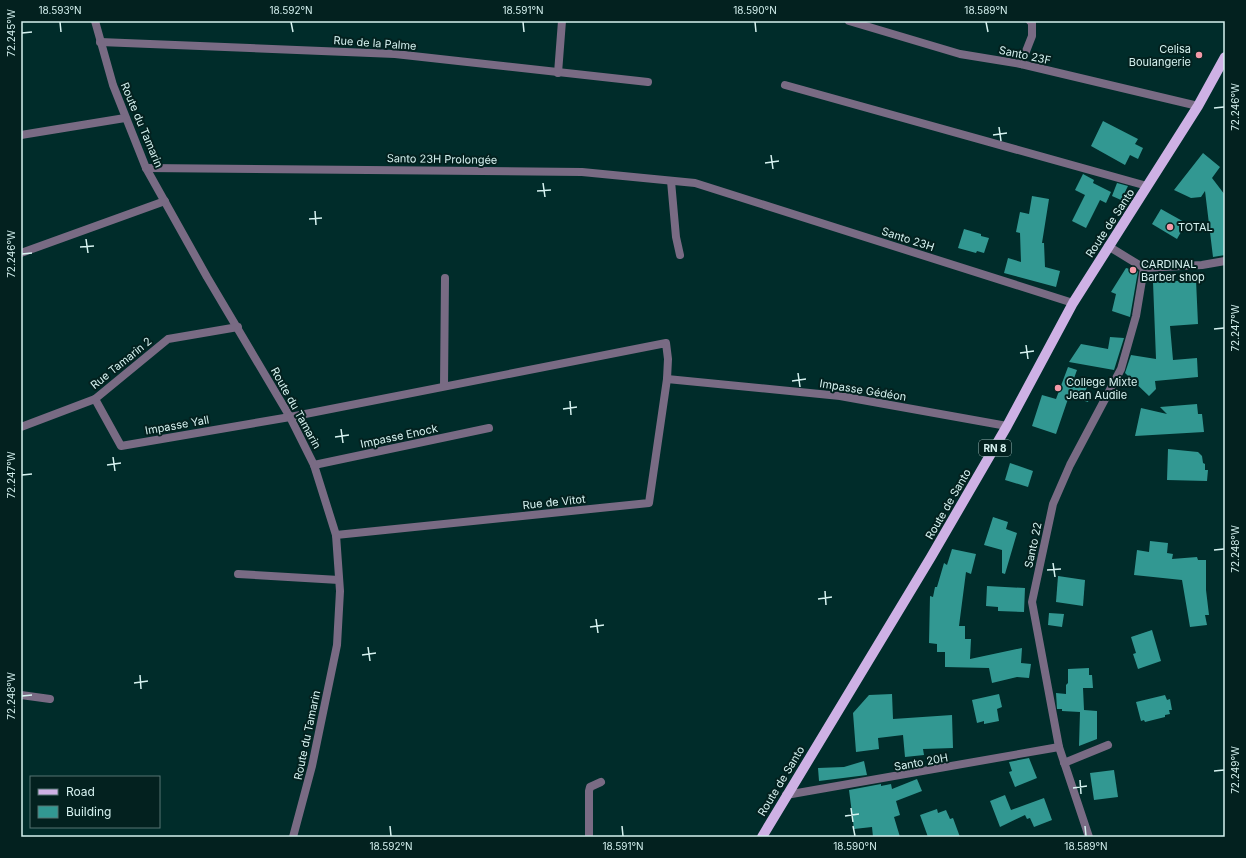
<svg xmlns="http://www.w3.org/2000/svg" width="1246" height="858" viewBox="0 0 1246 858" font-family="Inter,sans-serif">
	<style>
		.building { fill: #329892 }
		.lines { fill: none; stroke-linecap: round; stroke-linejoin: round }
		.street { stroke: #796b84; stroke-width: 8 }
		.primary { stroke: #ceb1e5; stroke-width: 10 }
		.ticks { fill: none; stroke: #d6f2f0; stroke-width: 1.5 }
		.poi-dot { fill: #f39aa8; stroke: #03211f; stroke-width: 1.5 }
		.labels { text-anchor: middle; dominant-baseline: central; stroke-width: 4; stroke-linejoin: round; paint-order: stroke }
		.shield { fill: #03211f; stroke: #97b3b1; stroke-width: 1 }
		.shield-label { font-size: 10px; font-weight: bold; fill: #d6f2f0 }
		.street-label { font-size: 11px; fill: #d6f2f0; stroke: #03211f }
		.poi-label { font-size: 11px; fill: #d6f2f0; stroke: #03211f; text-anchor: start }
		.neatline { fill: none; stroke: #d6f2f0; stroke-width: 1.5 }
		.ticks-label { font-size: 10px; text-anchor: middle; fill: #d6f2f0 }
	</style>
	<rect width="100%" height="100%" fill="#002c2a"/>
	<!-- building -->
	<g class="building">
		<path d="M1103,121L1138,139L1135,144L1143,148L1138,159L1130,155L1125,165L1091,146Z"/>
		<path d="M1203,153L1220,167L1212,178L1225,195V255L1213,257L1205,191L1201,197L1191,198L1174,190Z"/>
		<path d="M1083,174L1094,180L1093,183L1111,192L1106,203L1100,200L1086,228L1072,221L1085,195L1075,190Z"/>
		<path d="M1117,183L1128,186L1121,200L1112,196Z"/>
		<path d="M1032,196L1049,199L1042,243H1044L1045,267L1060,271L1056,287L1004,273L1008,258L1021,262L1020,233L1016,232L1020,212L1029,214Z"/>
		<path d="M1161,209L1186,223L1177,239L1152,224Z"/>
		<path d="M964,229L981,234V236L989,238L984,253L977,251L976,253L958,248Z"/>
		<path d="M1126,268L1138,271L1130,317L1112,311L1116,294L1111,292Z"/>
		<path d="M1196,280L1198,324L1170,326L1173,360L1197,358L1198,377L1155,381L1156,389L1149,396L1125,373L1131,355L1156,359L1153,282Z"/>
		<path d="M1110,337L1124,338L1114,370L1069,362L1081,344L1108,349Z"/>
		<path d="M1068,367L1077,370L1073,381L1087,386L1086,390L1091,392L1088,402L1069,396L1056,434L1032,426L1042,395L1056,399Z"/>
		<path d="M1197,404L1198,414H1202L1204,432L1135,436L1141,408L1167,414L1160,407Z"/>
		<path d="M1168,449L1198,452L1202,456L1203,463L1205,464V470H1208L1207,481L1167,480Z"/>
		<path d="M1010,463L1033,471L1028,487L1005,480Z"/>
		<path d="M993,517L1008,522L1006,529L1017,533L1005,574L1002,573V550L984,545Z"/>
		<path d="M1150,541L1168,543L1167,553L1173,554L1172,559L1197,557L1198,560H1206V590L1209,615H1205L1207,625L1190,627L1182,580L1134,575L1137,550L1149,552Z"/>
		<path d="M952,549L976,554L971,574L966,572L959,626H965V639H971L970,659L1022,648L1021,663L1031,664L1029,678L1017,677L992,683L989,668L945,667V652H937V644L929,643L930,596L933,597L935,587H937L944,563L947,565Z"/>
		<path d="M1058,576L1085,580L1083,606L1056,602Z"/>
		<path d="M987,586L1025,588L1024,612L998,611V607L986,606Z"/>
		<path d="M1049,613L1064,614L1062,627L1048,625Z"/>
		<path d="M1152,630L1161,661L1138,669L1133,654L1136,653L1131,637Z"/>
		<path d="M1089,668V675H1092L1093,688H1083L1084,710L1097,711V739L1079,746L1080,712L1062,711V709H1057L1056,693L1066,694V685L1068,683V669Z"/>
		<path d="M892,694L893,719L952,715L953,748L923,749L924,755L905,757L903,735L878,738L879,749L856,752L853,713L869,695Z"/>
		<path d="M999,694L1002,707L997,709L999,721L984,724V721L977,723L972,700Z"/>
		<path d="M1165,695L1167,700L1170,699L1172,710H1169L1170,714L1165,715V717L1145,722L1144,720L1141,721L1136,702Z"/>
		<path d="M1029,758L1037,778L1015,787L1009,772L1012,771L1009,762Z"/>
		<path d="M864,761L867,775L819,781L818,768L844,767Z"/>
		<path d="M1114,770L1118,797L1094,800L1090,773Z"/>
		<path d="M917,779L922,791L896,801L900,815L894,817L900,837H873L872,827L854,829L849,790L881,784V786L891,784L892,789Z"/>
		<path d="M1005,795L1011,810L1044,798L1052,820L1034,827L1030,818L1027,819L1025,815L1000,827L990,801Z"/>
		<path d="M937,809L938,813L946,810L950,819L953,818L960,837H928L920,815Z"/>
	</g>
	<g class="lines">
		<!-- street -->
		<g class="street">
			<path d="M95,21L113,85L146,168L207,277L290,417L314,465L336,535L340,591L337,645L312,766L293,837"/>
			<path d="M849,21L960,54L1021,64L1198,106"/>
			<path d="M100,42L395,54L648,82"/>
			<path d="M1021,64L1032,36V23L1030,21"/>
			<path d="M558,73L562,21"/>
			<path d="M785,85L1147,186"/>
			<path d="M21,135L125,118"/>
			<path d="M146,168L582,172L695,183L1073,303"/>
			<path d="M671,181L676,237L680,255"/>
			<path d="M1108,246L1144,268L1202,265L1225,261"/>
			<path d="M21,253L165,201"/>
			<path d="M667,379L840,396L1007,426"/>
			<path d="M444,386L445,278"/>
			<path d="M95,399L121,446L290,417L666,343L668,359L667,379L649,503L336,535"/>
			<path d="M21,427L95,399L168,339L238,327"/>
			<path d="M314,465L489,428"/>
			<path d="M238,574L339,580"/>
			<path d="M21,695L50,699"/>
			<path d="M1064,763L1108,745"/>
			<path d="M786,795L1059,747"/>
			<path d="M589,837V791L590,787L601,782"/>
			<path d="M1089,837L1059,747L1032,602L1053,504L1070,465L1121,369L1136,316L1144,268"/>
		</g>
		<!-- primary -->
		<path class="primary" d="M762,837L931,557L1007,426L1073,303L1198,106L1225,57"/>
	</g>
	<!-- ticks -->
	<path class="ticks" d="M60,22L61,32M291,22L293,32M523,22L524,32M755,22L756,32M986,22L988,32M22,33L32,32M1214,108L1224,107M999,127L1001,141M993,135L1007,133M771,155L773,169M765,163L779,161M543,183L545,197M537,191L551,190M315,211L316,225M309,219L322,218M86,239L88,253M80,247L94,246M22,254L32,253M1214,329L1224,328M1026,345L1028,359M1020,353L1034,351M798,373L800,387M792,381L806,379M570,401L571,415M563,409L577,407M341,429L343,443M335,437L349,435M113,457L115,471M107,465L121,463M22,475L32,474M1214,550L1224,549M1053,563L1055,577M1047,570L1061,569M825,591L826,605M818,599L832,597M596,619L598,633M590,627L604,625M368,647L370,661M362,655L376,653M140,675L141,689M134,683L148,681M22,696L32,695M1214,771L1224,770M1080,780L1081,794M1073,788L1087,786M851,808L853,822M845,816L859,814M390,826L391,836M622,826L623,836M853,826L855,836M1085,826L1086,836"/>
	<!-- markers -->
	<g class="poi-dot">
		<circle cx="1199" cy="55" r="4"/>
		<circle cx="1170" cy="227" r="4"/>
		<circle cx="1133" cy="270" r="4"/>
		<circle cx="1058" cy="388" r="4"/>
	</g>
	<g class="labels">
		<!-- shield labels -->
		<rect class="shield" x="979" y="440" width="32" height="16" rx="3"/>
		<g class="shield-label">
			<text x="995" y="448">RN 8</text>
		</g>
		<!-- street labels -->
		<g class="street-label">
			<text transform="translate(375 43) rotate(4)">Rue de la Palme</text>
			<text transform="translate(1025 55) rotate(12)">Santo 23F</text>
			<text transform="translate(142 125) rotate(67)">Route du Tamarin</text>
			<text transform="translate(442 159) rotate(1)">Santo 23H Prolongée</text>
			<text transform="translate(1110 223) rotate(-57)">Route de Santo</text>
			<text transform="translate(908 239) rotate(18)">Santo 23H</text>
			<text transform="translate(121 363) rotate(-39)">Rue Tamarin 2</text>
			<text transform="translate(863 390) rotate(9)">Impasse Gédéon</text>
			<text transform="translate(296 408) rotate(61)">Route du Tamarin</text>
			<text transform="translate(177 425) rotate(-10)">Impasse Yall</text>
			<text transform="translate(399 436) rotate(-12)">Impasse Enock</text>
			<text transform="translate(554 502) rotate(-6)">Rue de Vitot</text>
			<text transform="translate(948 504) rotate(-60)">Route de Santo</text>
			<text transform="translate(1033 545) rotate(-78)">Santo 22</text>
			<text transform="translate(307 735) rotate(-78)">Route du Tamarin</text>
			<text transform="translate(921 762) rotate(-10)">Santo 20H</text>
			<text transform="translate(781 781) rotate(-59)">Route de Santo</text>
		</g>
		<!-- poi labels -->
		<g class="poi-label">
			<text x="1191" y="49" text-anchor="end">Celisa<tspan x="1191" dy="13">Boulangerie</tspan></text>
			<text x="1178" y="227">TOTAL</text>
			<text x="1141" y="264">CARDINAL<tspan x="1141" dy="13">Barber shop</tspan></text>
			<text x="1066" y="382">College Mixte<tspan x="1066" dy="13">Jean Audile</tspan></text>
		</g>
	</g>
	<!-- border -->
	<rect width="1246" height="858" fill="none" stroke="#03211f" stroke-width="44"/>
	<!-- legend -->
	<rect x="30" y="776" width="130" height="52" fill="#03211f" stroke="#577573"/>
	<rect x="38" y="789" width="20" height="6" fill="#ceb1e5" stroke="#577573"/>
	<text x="66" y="796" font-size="12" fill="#d6f2f0">Road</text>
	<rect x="38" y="806" width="20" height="12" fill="#329892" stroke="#577573"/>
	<text x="66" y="816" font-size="12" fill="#d6f2f0">Building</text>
	<rect x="22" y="22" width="1202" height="814" class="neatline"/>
	<g class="ticks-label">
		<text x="60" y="14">18.593°N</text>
		<text x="291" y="14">18.592°N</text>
		<text x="523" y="14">18.591°N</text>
		<text x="755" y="14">18.590°N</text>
		<text x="986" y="14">18.589°N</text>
		<text transform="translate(11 33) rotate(-90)" y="4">72.245°W</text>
		<text transform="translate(1235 107) rotate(-90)" y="4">72.246°W</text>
		<text transform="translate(11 254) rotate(-90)" y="4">72.246°W</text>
		<text transform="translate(1235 328) rotate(-90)" y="4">72.247°W</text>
		<text transform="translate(11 475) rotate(-90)" y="4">72.247°W</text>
		<text transform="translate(1235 549) rotate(-90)" y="4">72.248°W</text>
		<text transform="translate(11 696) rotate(-90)" y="4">72.248°W</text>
		<text transform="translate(1235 770) rotate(-90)" y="4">72.249°W</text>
		<text x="391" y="850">18.592°N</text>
		<text x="623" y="850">18.591°N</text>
		<text x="855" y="850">18.590°N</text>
		<text x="1086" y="850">18.589°N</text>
	</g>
</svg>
